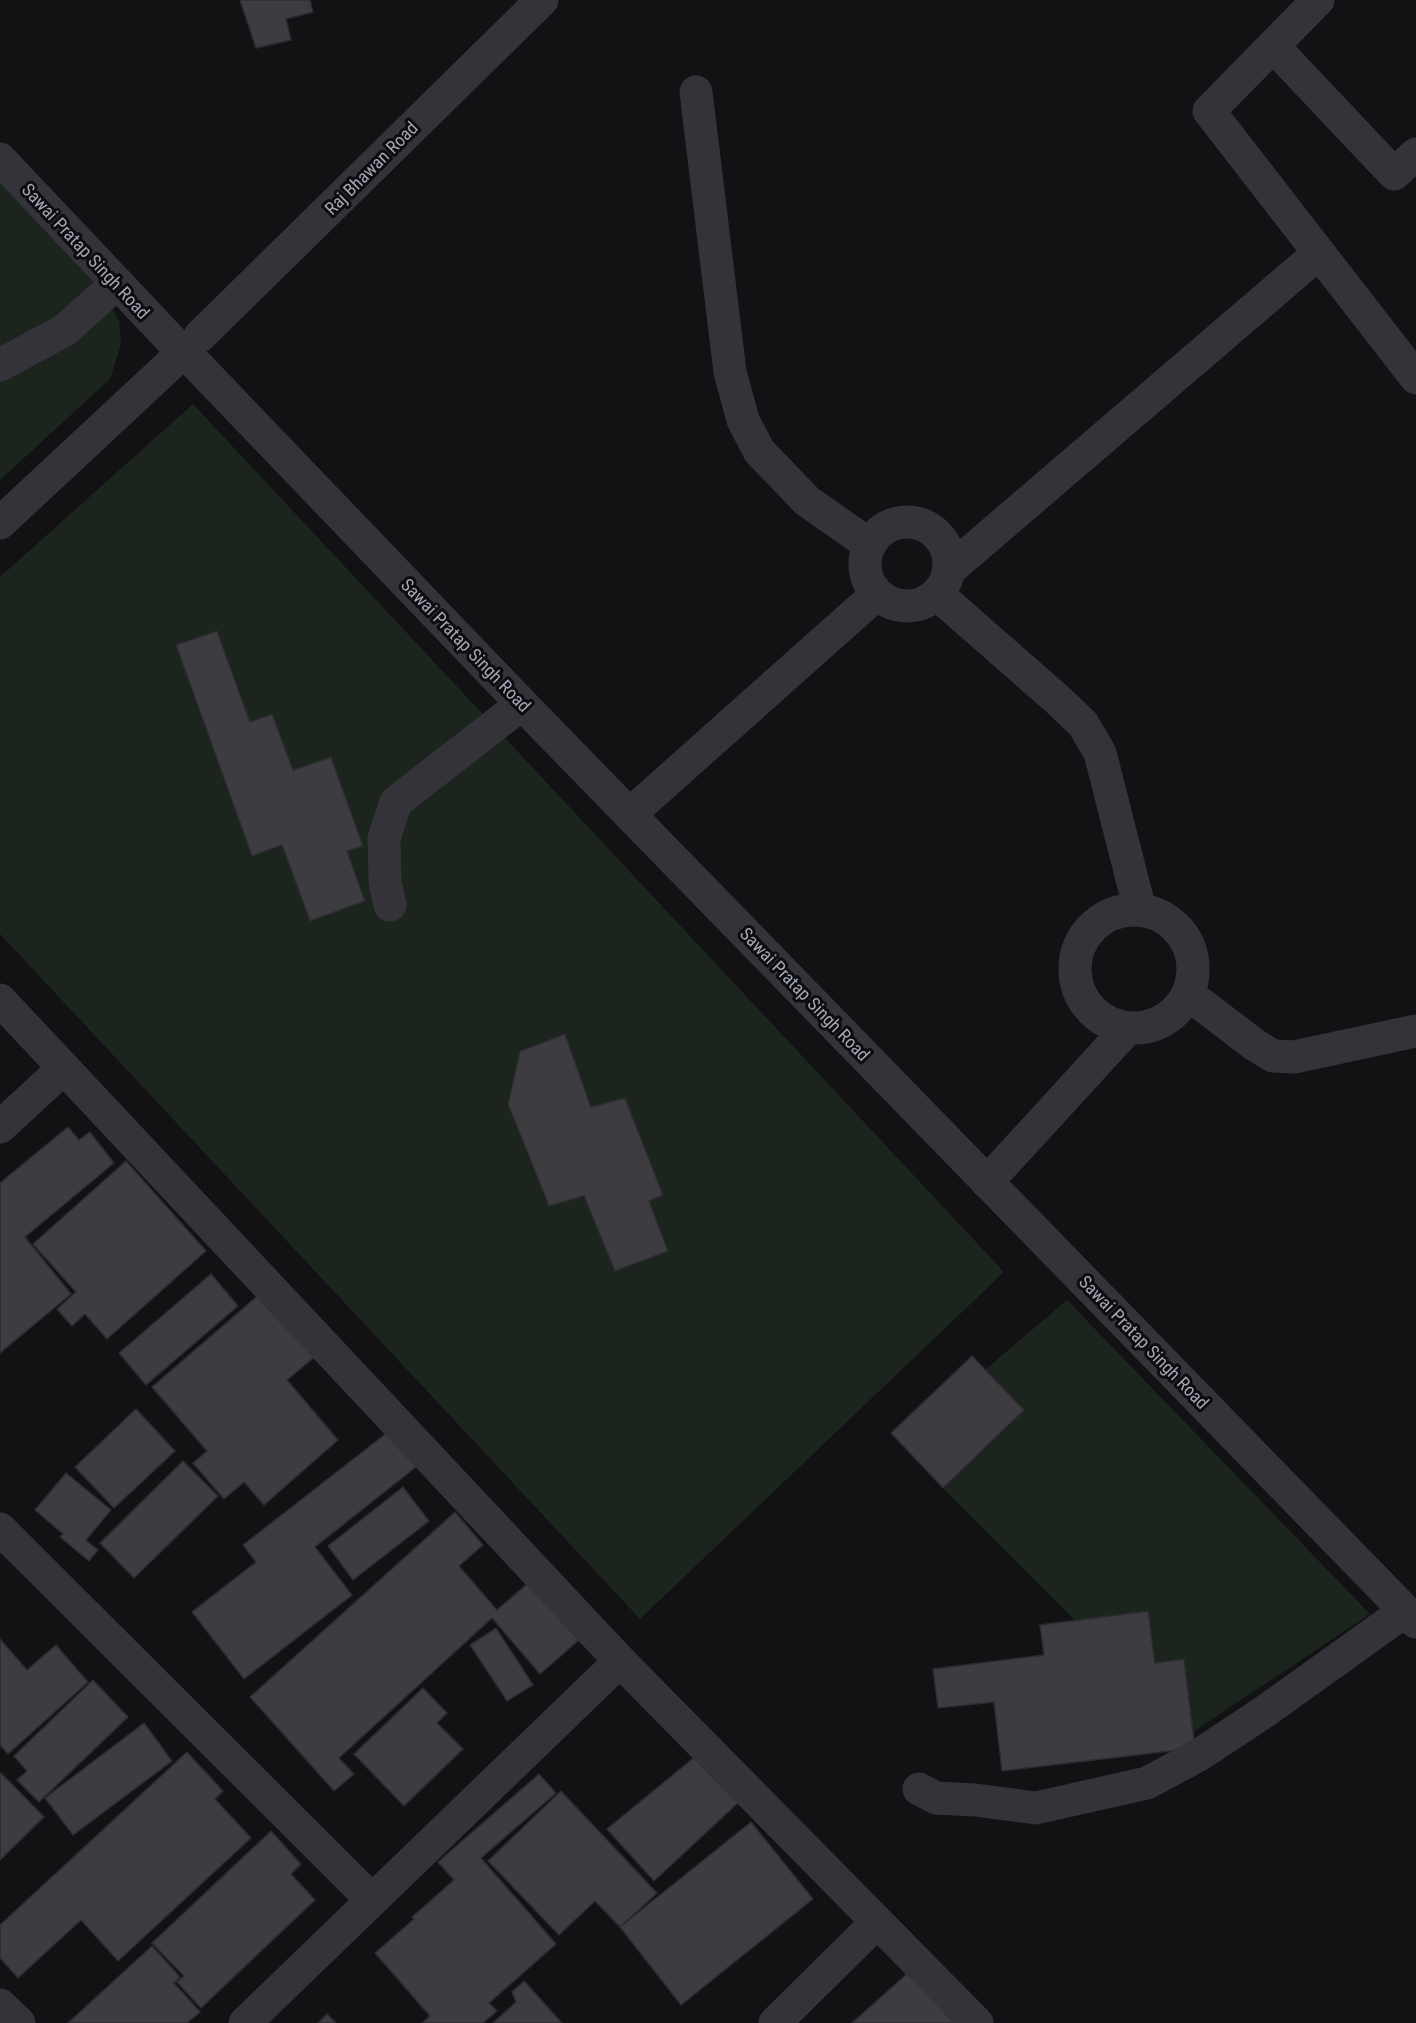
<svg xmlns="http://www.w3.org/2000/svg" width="1416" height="2023" viewBox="0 0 1416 2023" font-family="'Roboto Condensed',sans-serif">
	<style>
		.green { fill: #1c241e }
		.building { fill: #3c3c41; stroke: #2c2c30; stroke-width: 1.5 }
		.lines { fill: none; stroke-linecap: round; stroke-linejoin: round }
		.minor { stroke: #333339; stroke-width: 33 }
		.labels { text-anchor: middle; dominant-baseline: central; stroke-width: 6; stroke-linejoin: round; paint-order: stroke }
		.street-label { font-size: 18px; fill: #a3a6b5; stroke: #0d0d0f }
	</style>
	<rect width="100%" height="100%" fill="#121214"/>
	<!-- green -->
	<g class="green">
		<path d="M0,183L99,284L119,321L121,344L110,379L0,480Z"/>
		<path d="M193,404L1004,1272L640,1619L0,934V577Z"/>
		<path d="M1067,1300L1370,1614L1193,1732L1184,1660L1155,1663L1148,1611L1075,1620L943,1488L1023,1410L985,1370Z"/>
	</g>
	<!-- building -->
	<g class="building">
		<path d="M240,0H310L313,12L286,19L291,40L256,48Z"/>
		<path d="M217,631L250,722L272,714L293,770L331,757L363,846L347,851L365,901L310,921L282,845L252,856L176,645Z"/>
		<path d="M565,1034L591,1107L625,1098L663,1195L649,1201L668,1251L615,1271L584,1196L549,1206L508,1104L520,1051Z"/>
		<path d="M68,1127L79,1140L90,1132L114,1163L25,1237L71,1294L0,1353V1183Z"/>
		<path d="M126,1161L206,1251L107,1339L85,1314L72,1326L57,1309L76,1292L33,1244Z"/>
		<path d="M211,1274L238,1306L146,1385L119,1353Z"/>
		<path d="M262,1292L317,1355L287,1380L338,1440L264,1505L244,1482L224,1499L193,1463L207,1451L152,1387Z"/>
		<path d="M972,1356L1024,1410L943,1488L891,1433Z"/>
		<path d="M136,1409L175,1451L114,1508L75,1467Z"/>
		<path d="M388,1432L416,1467L315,1547L352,1595L244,1679L192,1612L256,1562L243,1545Z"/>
		<path d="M183,1461L218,1496L134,1578L100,1543Z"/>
		<path d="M66,1473L111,1510L86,1540L98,1550L89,1561L60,1537L63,1534L35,1510Z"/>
		<path d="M403,1487L429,1521L353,1580L328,1546Z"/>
		<path d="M455,1512L483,1545L459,1566L497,1610L533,1579L587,1633L540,1674L492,1618L339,1758L354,1774L334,1791L250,1697Z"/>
		<path d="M1148,1611L1155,1663L1184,1659L1195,1748L1002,1771L994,1702L938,1708L933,1669L1044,1655L1040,1625Z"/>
		<path d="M496,1628L533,1685L507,1701L470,1645Z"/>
		<path d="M0,1639L27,1670L56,1645L88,1682L8,1754L0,1745Z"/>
		<path d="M93,1680L128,1717L39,1802L17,1780L27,1771L14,1756Z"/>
		<path d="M423,1688L447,1713L437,1723L463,1749L404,1806L354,1754Z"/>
		<path d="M144,1723L172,1761L73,1835L45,1798Z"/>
		<path d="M187,1752L223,1791L215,1799L251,1838L118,1961L81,1920L18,1978L0,1958V1925Z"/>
		<path d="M696,1756L741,1800L654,1881L607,1829Z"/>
		<path d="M1,1773L44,1817L0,1860V1774Z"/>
		<path d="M539,1774L556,1793L481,1858L556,1944L489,2003L497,2011L483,2023H422L430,2016L375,1953L414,1919L412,1917L454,1880L438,1862Z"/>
		<path d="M561,1791L657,1893L620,1927L595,1901L559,1935L488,1861Z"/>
		<path d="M751,1822L813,1899L681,2005L620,1927Z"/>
		<path d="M271,1831L301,1864L291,1874L315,1900L201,2008L177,1982L184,1976L152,1943Z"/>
		<path d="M152,1946L180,1977L174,1983L200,2012L187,2023H68Z"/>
		<path d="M909,1972L954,2023H852Z"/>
		<path d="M524,1981L562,2023H493L516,2002L512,1992Z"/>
		<path d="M327,2014L336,2023H318Z"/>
	</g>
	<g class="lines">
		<!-- minor -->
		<g class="minor">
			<path d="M1318,0L1209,111L1416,378"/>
			<path d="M1273,46L1394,174L1416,154"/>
			<path d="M696,92L730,372L743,420L759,451L807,501L870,545"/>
			<path d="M0,159L173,342"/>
			<path d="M200,336L542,0"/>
			<path d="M196,364L522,704L1416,1622"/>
			<path d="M0,365L65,330L116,284"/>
			<circle cx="907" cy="564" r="42"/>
			<path d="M0,523L176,359"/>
			<path d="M948,571L1319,253"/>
			<path d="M937,594L1058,700L1083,724L1100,753L1140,910"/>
			<path d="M630,814L877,594"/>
			<path d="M390,905L385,882L384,838L396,802L522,704"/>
			<circle cx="1134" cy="969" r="59"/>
			<path d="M1188,994L1255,1045L1273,1056L1294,1057L1416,1031"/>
			<path d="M0,1000L620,1661"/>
			<path d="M0,1127L64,1068"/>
			<path d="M987,1182L1128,1028"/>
			<path d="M0,1529L372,1900"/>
			<path d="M919,1789L936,1798L975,1800L1036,1808L1147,1783L1199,1755L1264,1712L1405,1611"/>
			<path d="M0,2005L19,2023"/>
			<path d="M245,2023L620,1661L977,2023"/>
			<path d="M775,2023L877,1922"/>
		</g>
	</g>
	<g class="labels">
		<!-- street labels -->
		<g class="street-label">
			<text transform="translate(371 168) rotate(-45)">Raj Bhawan Road</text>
			<text transform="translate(86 251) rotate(47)">Sawai Pratap Singh Road</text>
			<text transform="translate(466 645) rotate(46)">Sawai Pratap Singh Road</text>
			<text transform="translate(805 994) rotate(46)">Sawai Pratap Singh Road</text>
			<text transform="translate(1144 1342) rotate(46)">Sawai Pratap Singh Road</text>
		</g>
	</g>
</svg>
